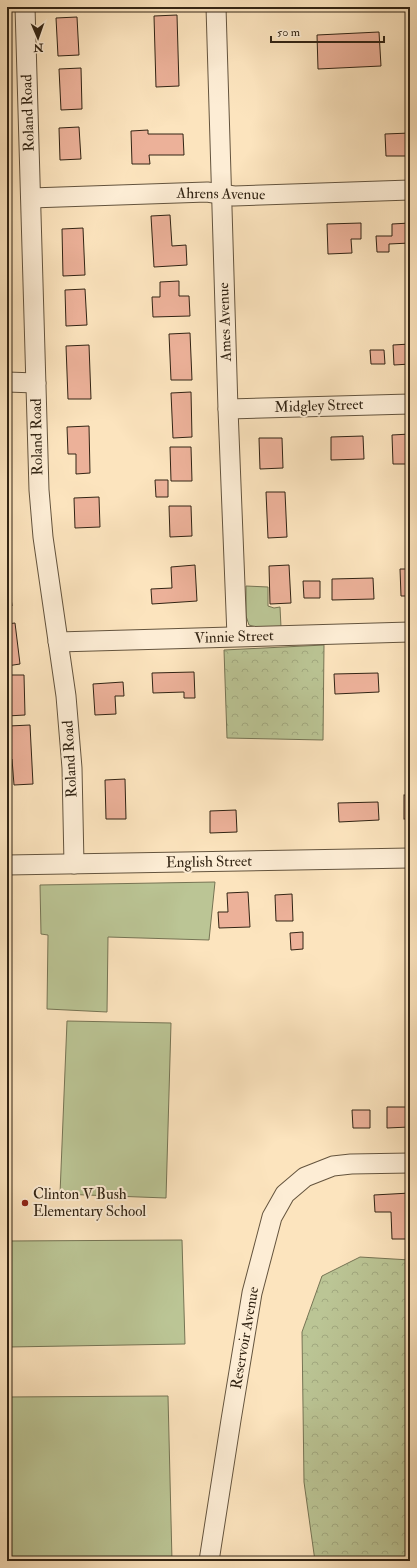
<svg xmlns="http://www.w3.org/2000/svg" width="417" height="1568" viewBox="0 0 417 1568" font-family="'IM FELL Double Pica',serif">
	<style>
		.green { fill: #bbc595; stroke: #767454 }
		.forest { fill: url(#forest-crowns); stroke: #767454 }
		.building { fill: #ecb199; stroke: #322414 }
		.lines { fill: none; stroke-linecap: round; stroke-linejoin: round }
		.minor-casing { stroke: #64543e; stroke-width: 21 }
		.minor { stroke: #fdedd5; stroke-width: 19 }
		.poi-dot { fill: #8f2418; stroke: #fdedd5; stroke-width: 1.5 }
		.labels { text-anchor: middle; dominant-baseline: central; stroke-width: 4; stroke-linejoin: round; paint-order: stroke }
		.street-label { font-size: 15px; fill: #322414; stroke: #fdedd5 }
		.poi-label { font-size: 15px; fill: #322414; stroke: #fdedd5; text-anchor: start }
	</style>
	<defs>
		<pattern id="forest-crowns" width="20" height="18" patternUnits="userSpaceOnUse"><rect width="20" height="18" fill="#bbc595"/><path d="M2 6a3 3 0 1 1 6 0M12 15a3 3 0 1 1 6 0" fill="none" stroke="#a1a980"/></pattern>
	</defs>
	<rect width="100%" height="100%" fill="#fce4be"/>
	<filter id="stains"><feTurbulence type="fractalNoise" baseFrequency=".005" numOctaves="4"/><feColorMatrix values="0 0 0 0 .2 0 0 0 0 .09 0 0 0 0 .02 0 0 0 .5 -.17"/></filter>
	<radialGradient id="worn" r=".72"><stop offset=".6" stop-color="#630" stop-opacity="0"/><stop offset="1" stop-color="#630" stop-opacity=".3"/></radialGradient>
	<!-- green -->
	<g class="green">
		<path d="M246,586L268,587V606L274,608L280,607L281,627H256L249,625L246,616Z"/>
		<path d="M215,882L209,940L108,937L107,1012L47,1009L48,935L41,934L40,885Z"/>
		<path d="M67,1021L171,1023L166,1198L60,1194Z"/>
		<path d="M182,1240L185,1344L9,1347L8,1241Z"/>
		<path d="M168,1396L172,1561H7V1397Z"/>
	</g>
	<!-- forest -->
	<g class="forest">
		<path d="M324,645L323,740L227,738L224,650Z"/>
		<path d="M360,1257L410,1260V1561H315L304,1482L302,1332L322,1276Z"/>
	</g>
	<!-- building -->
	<g class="building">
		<path d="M177,15L179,86L156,87L154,16Z"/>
		<path d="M77,17L79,55L58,56L56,18Z"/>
		<path d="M379,32L381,66L318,69L317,35Z"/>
		<path d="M81,68L82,109L61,110L59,69Z"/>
		<path d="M79,127L81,159L60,160L59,128Z"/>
		<path d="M148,130V134H183L184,155H149L150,164H132L131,131Z"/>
		<path d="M410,133V156H386L385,134Z"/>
		<path d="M170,215L172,246L186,245L187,265L154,267L151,216Z"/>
		<path d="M361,223V239H351L352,253L328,254L327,224Z"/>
		<path d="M410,223V243L389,244V252H377L376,236H392V224Z"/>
		<path d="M83,228L85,275L63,276L62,229Z"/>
		<path d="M179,281V296H189L190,316L153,317L152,297H160V282Z"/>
		<path d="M85,289L87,325L66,326L65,290Z"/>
		<path d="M190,333L192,380H171L169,334Z"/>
		<path d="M410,344V364L394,365L393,345Z"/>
		<path d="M89,345L91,399H68L66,346Z"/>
		<path d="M370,350H384L385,364H371Z"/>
		<path d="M191,392L192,437L173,438L171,393Z"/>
		<path d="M89,426L90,473L76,474V454H68L67,427Z"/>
		<path d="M410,434V455H407L408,464H393L392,435Z"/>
		<path d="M363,436L364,459L331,460V437Z"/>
		<path d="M259,438H282L283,468L260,469Z"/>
		<path d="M170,447H191L192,481H171Z"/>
		<path d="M155,480H168V497H156Z"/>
		<path d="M266,492H285L287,537L268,538Z"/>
		<path d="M99,497L100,527L75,528L74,498Z"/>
		<path d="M169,506H191L192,536L170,537Z"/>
		<path d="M7,564L12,606H7Z"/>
		<path d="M195,565L197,601L152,604L151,589L172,588L171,567Z"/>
		<path d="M289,565L291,603L270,604L269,566Z"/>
		<path d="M400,569H410V596H401Z"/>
		<path d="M373,578L374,599L332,600V579Z"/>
		<path d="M303,581H320V598H304Z"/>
		<path d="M15,623L20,664L7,666V624Z"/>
		<path d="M194,672L195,698H184V692L153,693L152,673Z"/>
		<path d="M378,673L379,692L335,694L334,674Z"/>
		<path d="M7,675H24L25,715L7,716Z"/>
		<path d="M123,682L124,696H115L116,714L95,715L93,684Z"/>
		<path d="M30,725L33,784L14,785L12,759H7V744H10L9,726Z"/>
		<path d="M125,779L126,819H106L105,780Z"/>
		<rect x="404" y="795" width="6" height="24"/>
		<path d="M378,802L379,820L339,822L338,803Z"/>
		<path d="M236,810L237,832L210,833V811Z"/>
		<path d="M248,892L250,927L219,928L218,912H228L227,893Z"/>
		<path d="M292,894L293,921H276L275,895Z"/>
		<path d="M303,932V949L291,950L290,933Z"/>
		<path d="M387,1107H409V1127L387,1128Z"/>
		<path d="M352,1110H370V1128H353Z"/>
		<path d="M410,1193V1239H392L391,1212H375L374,1195Z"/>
	</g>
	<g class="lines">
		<!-- minor casing -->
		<g class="minor-casing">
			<g id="minor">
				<path d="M25,7L39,490L43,537L66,696L72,768L74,864"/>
				<path d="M216,7L228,409L237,636"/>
				<path d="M31,198L207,192L234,196L410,190"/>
				<path d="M7,382L36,383"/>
				<path d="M228,409L410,404"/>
				<path d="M58,642L410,632"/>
				<path d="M7,865L410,858"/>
				<path d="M209,1561L231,1420L252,1293L272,1217L285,1194L305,1177L333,1166L351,1164L410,1163"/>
			</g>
		</g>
		<!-- minor -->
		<use href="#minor" class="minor"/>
	</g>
	<!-- markers -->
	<circle class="poi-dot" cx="25" cy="1203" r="4"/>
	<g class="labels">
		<!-- street labels -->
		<g class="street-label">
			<text transform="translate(28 113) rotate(-92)">Roland Road</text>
			<text transform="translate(221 194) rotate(1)">Ahrens Avenue</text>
			<text transform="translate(225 322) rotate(-92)">Ames Avenue</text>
			<text transform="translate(319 406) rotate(-2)">Midgley Street</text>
			<text transform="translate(37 437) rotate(-91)">Roland Road</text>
			<text transform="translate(234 637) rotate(-2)">Vinnie Street</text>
			<text transform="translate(70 759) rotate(-93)">Roland Road</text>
			<text transform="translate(209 862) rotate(-1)">English Street</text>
			<text transform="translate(245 1338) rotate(-80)">Reservoir Avenue</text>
		</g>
		<!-- poi labels -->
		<g class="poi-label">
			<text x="33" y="1194">Clinton V Bush<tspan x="33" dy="17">Elementary School</tspan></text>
		</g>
	</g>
	<!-- margin -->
	<rect width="417" height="1568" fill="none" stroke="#fce4be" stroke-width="24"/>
	<rect x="8" y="8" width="401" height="1552" fill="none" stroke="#322414" stroke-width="2"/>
	<rect x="12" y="12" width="393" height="1544" fill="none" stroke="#322414"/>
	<!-- north arrow -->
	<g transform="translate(38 38) rotate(178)" stroke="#fdedd5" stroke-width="3" paint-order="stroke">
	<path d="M0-3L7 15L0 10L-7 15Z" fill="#322414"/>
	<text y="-6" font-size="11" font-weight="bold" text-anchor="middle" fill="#322414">N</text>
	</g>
	<!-- scale -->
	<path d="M271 36v6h113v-6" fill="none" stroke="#322414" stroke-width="2"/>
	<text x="277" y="36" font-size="12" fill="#322414" stroke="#fdedd5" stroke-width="3" paint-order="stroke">50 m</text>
	<rect width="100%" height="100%" filter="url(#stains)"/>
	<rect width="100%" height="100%" fill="url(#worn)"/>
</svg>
